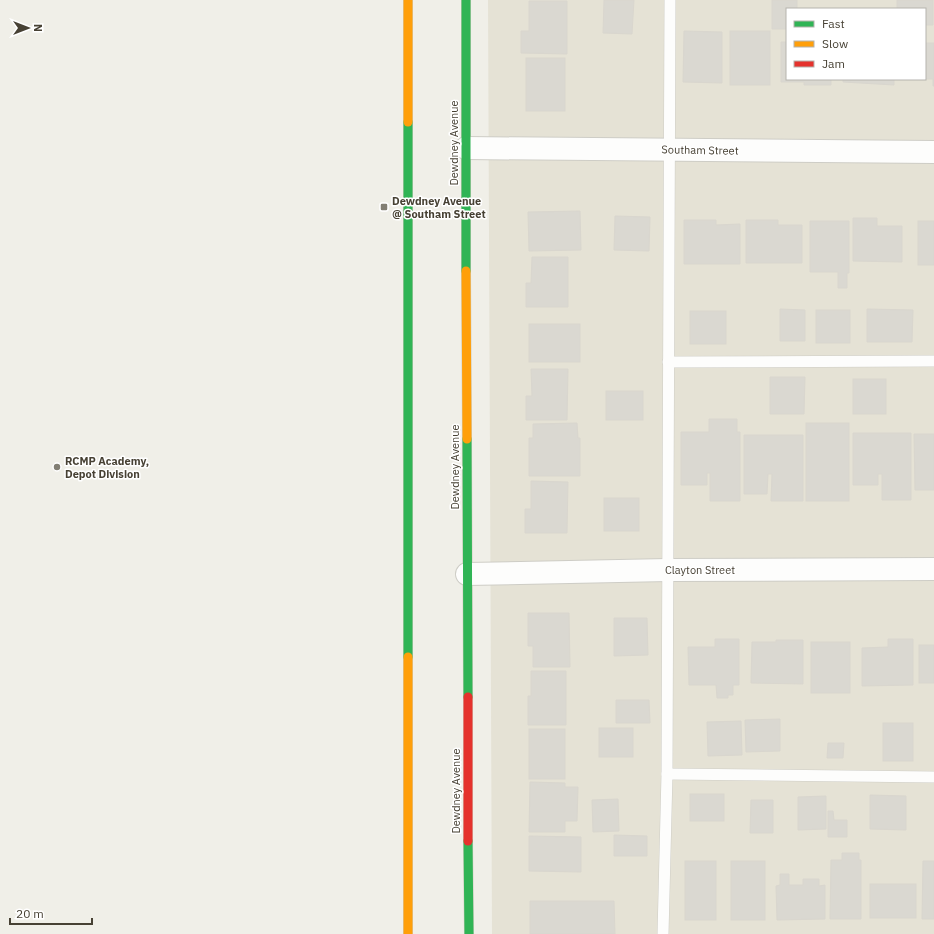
<svg xmlns="http://www.w3.org/2000/svg" width="934" height="934" viewBox="0 0 934 934" font-family="'IBM Plex Sans',sans-serif">
	<style>
		.residential { fill: #e5e2d5; fill-rule: evenodd }
		.building { fill: #dad8d1; stroke: #d9d6ce }
		.lines { fill: none; stroke-linecap: round; stroke-linejoin: round }
		.lane-casing { stroke: #cecdc6; stroke-width: 12 }
		.street-casing { stroke: #cecdc6; stroke-width: 24 }
		.fast-casing { stroke: #d0cdbe; stroke-width: 10 }
		.slow-casing { stroke: #d0cdbe; stroke-width: 10 }
		.jam-casing { stroke: #d0cdbe; stroke-width: 10 }
		.lane { stroke: #fdfdfc; stroke-width: 11 }
		.street { stroke: #fdfdfc; stroke-width: 22 }
		.fast { stroke: #30b455; stroke-width: 9 }
		.slow { stroke: #ff9f0a; stroke-width: 9 }
		.jam { stroke: #e5322d; stroke-width: 9 }
		.poi-dot { fill: #827e73; stroke: #fff; stroke-width: 1.5 }
		.labels { text-anchor: middle; dominant-baseline: central; stroke-width: 3; stroke-linejoin: round; paint-order: stroke }
		.street-label { font-size: 11px; fill: #474134; stroke: #fff }
		.poi-label { font-size: 11px; font-weight: bold; fill: #474134; stroke: #fff; text-anchor: start }
	</style>
	<rect width="100%" height="100%" fill="#f0efe8"/>
	<!-- residential -->
	<path class="residential" d="M488,0H934V934H492ZM787,9H925V79H787Z"/>
	<!-- building -->
	<g class="building">
		<path d="M604,0H634L632,34L603,33Z"/>
		<path d="M772,0H797V9H787V29H772Z"/>
		<path d="M897,0H933V25H925V9H897Z"/>
		<path d="M529,1H567V54L521,53V31H529Z"/>
		<path d="M684,31L722,32V83L683,82Z"/>
		<rect x="730" y="31" width="40" height="54"/>
		<path d="M781,42H787V79H831V85H804V82H781Z"/>
		<path d="M925,43H934V86H933V79H925Z"/>
		<rect x="526" y="58" width="39" height="53"/>
		<path d="M843,79H894V85L843,82Z"/>
		<path d="M580,211L581,250L529,251L528,212Z"/>
		<path d="M615,216L650,217L649,251L614,250Z"/>
		<path d="M853,218H877V226H902V262L853,261Z"/>
		<path d="M684,220H716V225L740,224V264H684Z"/>
		<path d="M746,220H778V225H802V263H746Z"/>
		<path d="M810,221H849V273H847V288H838V272H810Z"/>
		<rect x="918" y="221" width="16" height="44"/>
		<path d="M532,257H568V307H526V283H531Z"/>
		<path d="M780,309L805,310V341H780Z"/>
		<path d="M867,309L913,310L912,342H867Z"/>
		<rect x="816" y="310" width="34" height="33"/>
		<rect x="690" y="311" width="36" height="33"/>
		<rect x="529" y="324" width="51" height="38"/>
		<path d="M531,369H568L567,420H526V396H532Z"/>
		<path d="M770,377H805L804,414H770Z"/>
		<rect x="853" y="379" width="33" height="35"/>
		<rect x="606" y="391" width="37" height="29"/>
		<path d="M709,419H737V432H740V501H710V473H707V485H681V432H709Z"/>
		<path d="M577,423L578,438H580V476H529V438H533V424Z"/>
		<rect x="806" y="423" width="43" height="78"/>
		<path d="M853,433H911V500H882V474H878V485H853Z"/>
		<path d="M914,434H934V490H915Z"/>
		<path d="M744,435H803V501H771L772,474H768L767,494H744Z"/>
		<path d="M531,481L568,482L567,533H525V509H531Z"/>
		<rect x="604" y="498" width="35" height="33"/>
		<path d="M528,613H569L570,667H533V646H528Z"/>
		<path d="M614,618H647L648,655L614,656Z"/>
		<path d="M715,639H739V685H733V695H728V698H717L716,685H689L688,647H715Z"/>
		<path d="M888,639H913V685L862,686V648L888,647Z"/>
		<path d="M776,640H803V684L751,683L752,642H776Z"/>
		<rect x="811" y="642" width="39" height="51"/>
		<rect x="919" y="645" width="15" height="38"/>
		<path d="M531,671H566V725H528V696H531Z"/>
		<path d="M616,700H649L650,723H616Z"/>
		<path d="M780,719V751L746,752L745,720Z"/>
		<path d="M741,721L742,755L708,756L707,722Z"/>
		<rect x="883" y="723" width="30" height="38"/>
		<rect x="599" y="728" width="34" height="29"/>
		<rect x="529" y="729" width="36" height="50"/>
		<path d="M828,743H844L843,758H827Z"/>
		<path d="M530,782L565,783V787H578L577,821H565V832H529Z"/>
		<rect x="690" y="794" width="34" height="27"/>
		<path d="M870,795L906,796V830L870,829Z"/>
		<path d="M826,796V829L798,830V797Z"/>
		<path d="M618,799L619,831L593,832L592,800Z"/>
		<path d="M751,800H773V833H750Z"/>
		<path d="M828,811H833L834,820H847V837H828Z"/>
		<path d="M614,835L647,836V856H614Z"/>
		<path d="M529,836L581,837V872L529,871Z"/>
		<path d="M842,853H859V860H861V919H830L831,860H842Z"/>
		<rect x="685" y="861" width="31" height="59"/>
		<rect x="731" y="861" width="34" height="59"/>
		<path d="M923,861H934V919H922Z"/>
		<path d="M780,874H789V885H803V879H819V886L825,885V919L777,920L776,886L780,885Z"/>
		<rect x="870" y="884" width="46" height="34"/>
		<path d="M530,901H614L615,934H530Z"/>
	</g>
	<g class="lines">
		<!-- lane casing -->
		<g class="lane-casing">
			<g id="lane">
				<path d="M668,362L934,361"/>
				<path d="M667,774L934,777"/>
				<path d="M663,934L667,774L670,0"/>
			</g>
		</g>
		<!-- street casing -->
		<g class="street-casing">
			<g id="street">
				<path d="M466,148L934,152"/>
				<path d="M467,574L668,570L934,569"/>
			</g>
		</g>
		<!-- fast casing -->
		<g class="fast-casing">
			<g id="fast">
				<path d="M466,0V271"/>
				<path d="M408,122V657"/>
				<path d="M467,439L468,697"/>
				<path d="M468,841L469,934"/>
			</g>
		</g>
		<!-- slow casing -->
		<g class="slow-casing">
			<g id="slow">
				<path d="M408,0V122"/>
				<path d="M466,271L467,439"/>
				<path d="M408,657V934"/>
			</g>
		</g>
		<!-- jam casing -->
		<g class="jam-casing">
			<path id="jam" d="M468,697V841"/>
		</g>
		<!-- lane -->
		<use href="#lane" class="lane"/>
		<!-- street -->
		<use href="#street" class="street"/>
		<!-- fast -->
		<use href="#fast" class="fast"/>
		<!-- slow -->
		<use href="#slow" class="slow"/>
		<!-- jam -->
		<use href="#jam" class="jam"/>
	</g>
	<!-- markers -->
	<g class="poi-dot">
		<rect x="380" y="203" width="8" height="8" rx="2"/>
		<circle cx="57" cy="467" r="4"/>
	</g>
	<g class="labels">
		<!-- street labels -->
		<g class="street-label">
			<text transform="translate(454 143) rotate(-90)">Dewdney Avenue</text>
			<text transform="translate(700 150) rotate(1)">Southam Street</text>
			<text transform="translate(455 467) rotate(-90)">Dewdney Avenue</text>
			<text x="700" y="570">Clayton Street</text>
			<text transform="translate(456 791) rotate(-90)">Dewdney Avenue</text>
		</g>
		<!-- poi labels -->
		<g class="poi-label">
			<text x="392" y="201">Dewdney Avenue<tspan x="392" dy="13">@ Southam Street</tspan></text>
			<text x="65" y="461">RCMP Academy,<tspan x="65" dy="13">Depot Division</tspan></text>
		</g>
	</g>
	<!-- legend -->
	<rect x="786" y="8" width="140" height="72" fill="#ffffff" stroke="#b5b3ae"/>
	<rect x="794" y="21" width="20" height="6" fill="#30b455" stroke="#b5b3ae"/>
	<text x="822" y="28" font-size="12" fill="#474134">Fast</text>
	<rect x="794" y="41" width="20" height="6" fill="#ff9f0a" stroke="#b5b3ae"/>
	<text x="822" y="48" font-size="12" fill="#474134">Slow</text>
	<rect x="794" y="61" width="20" height="6" fill="#e5322d" stroke="#b5b3ae"/>
	<text x="822" y="68" font-size="12" fill="#474134">Jam</text>
	<!-- north arrow -->
	<g transform="translate(28 28) rotate(90)" stroke="#ffffff" stroke-width="3" paint-order="stroke">
	<path d="M0-3L7 15L0 10L-7 15Z" fill="#474134"/>
	<text y="-6" font-size="11" font-weight="bold" text-anchor="middle" fill="#474134">N</text>
	</g>
	<!-- scale -->
	<path d="M10 918v6h82v-6" fill="none" stroke="#474134" stroke-width="2"/>
	<text x="16" y="918" font-size="12" fill="#474134" stroke="#ffffff" stroke-width="3" paint-order="stroke">20 m</text>
</svg>
